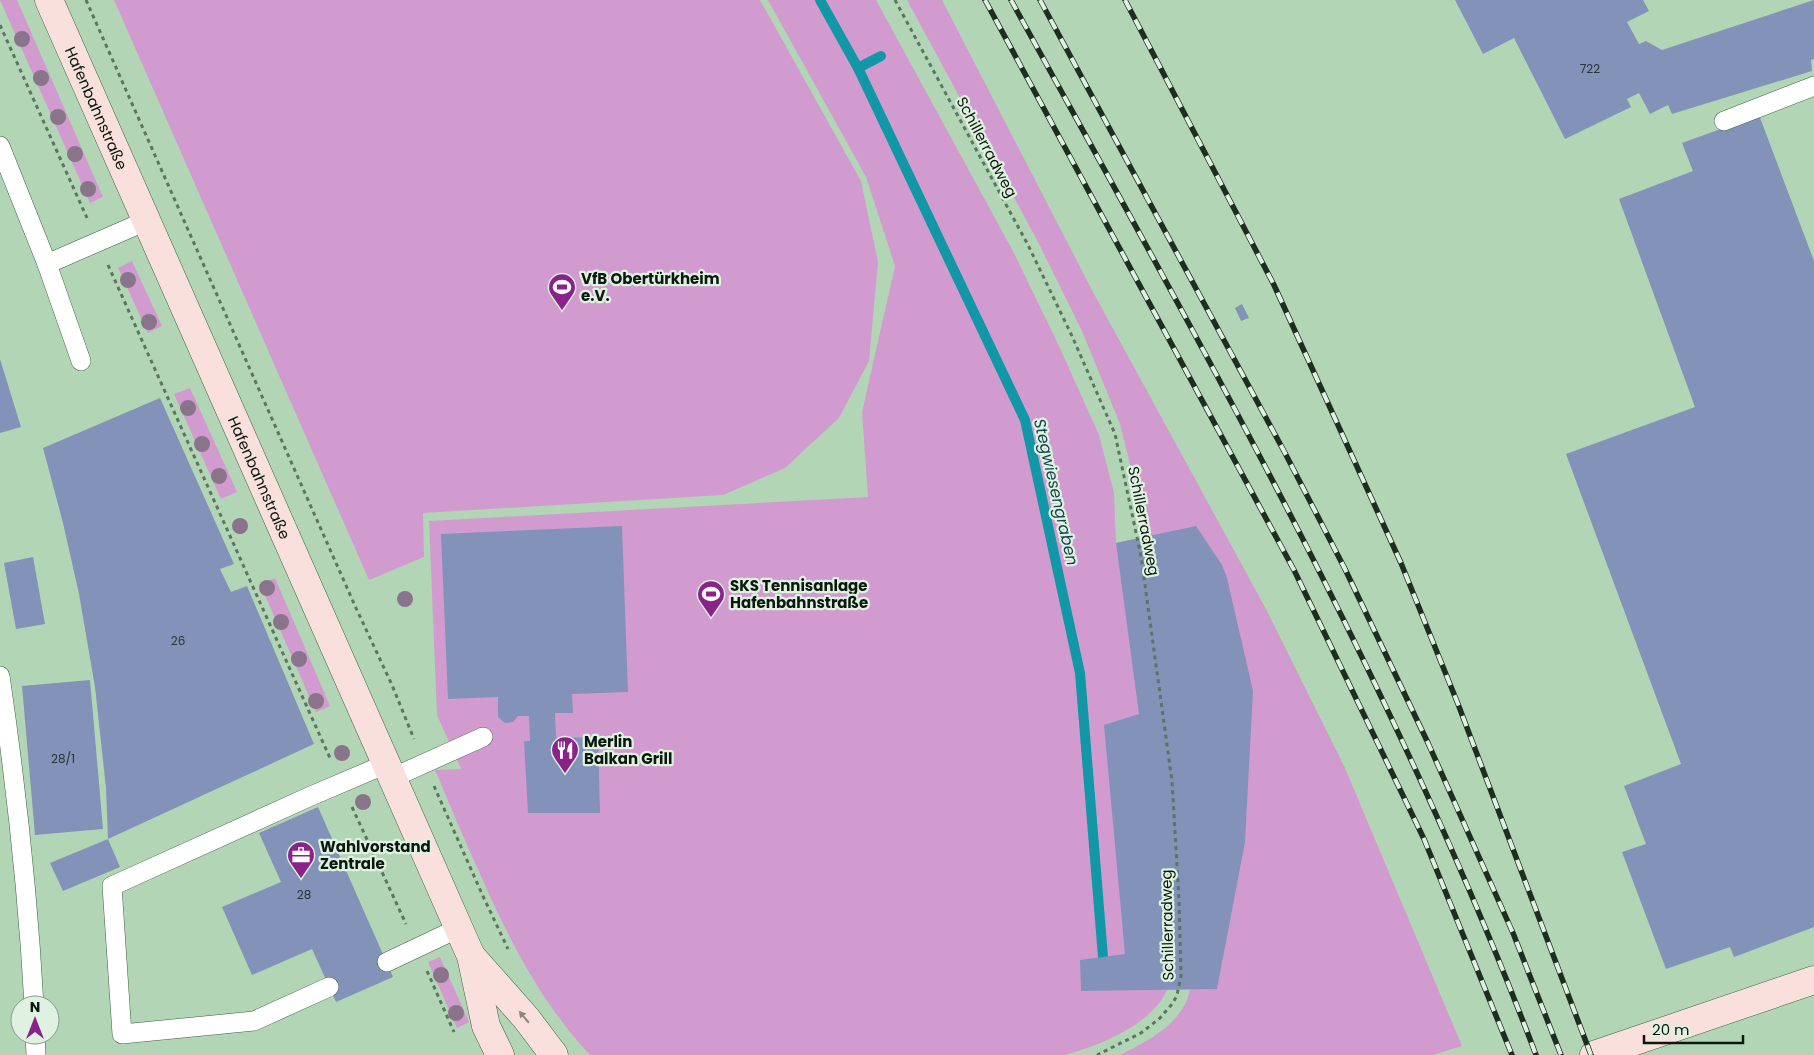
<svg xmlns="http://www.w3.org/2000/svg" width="1814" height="1055" viewBox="0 0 1814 1055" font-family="Poppins,sans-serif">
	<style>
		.green { fill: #d29bcf }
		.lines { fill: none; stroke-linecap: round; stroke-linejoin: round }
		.stream { stroke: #1297a6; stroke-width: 10 }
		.building { fill: #8392b8 }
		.service-casing { stroke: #3d5e42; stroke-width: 20 }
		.secondary-casing { stroke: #3d5e42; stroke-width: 29 }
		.path { stroke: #5d7560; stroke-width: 3; stroke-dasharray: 4 4; stroke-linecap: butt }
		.service { stroke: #fff; stroke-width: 19 }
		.secondary { stroke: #fae0dc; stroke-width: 28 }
		.rail-casing { stroke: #1d2d1f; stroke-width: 5.5 }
		.rail { stroke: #dff1e1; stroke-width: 4; stroke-dasharray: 11; stroke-linecap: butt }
		.tree { fill: #89748b }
		.oneway { fill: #8e867f }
		.labels { text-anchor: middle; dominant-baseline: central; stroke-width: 4.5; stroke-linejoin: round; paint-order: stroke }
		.number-label { font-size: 12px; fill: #293638 }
		.street-label { font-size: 15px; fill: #0b180d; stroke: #dff1e1 }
		.poi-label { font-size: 15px; font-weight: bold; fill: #0b180d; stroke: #dff1e1; text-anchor: start }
		.water-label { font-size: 16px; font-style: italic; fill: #10434a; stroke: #dff1e1 }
	</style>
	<rect width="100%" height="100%" fill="#b2d6b5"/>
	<!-- green -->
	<g class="green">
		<path d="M0,0H17L103,197L90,203Z"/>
		<path d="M114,0H760L861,181L878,262L869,361L839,418L785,468L723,495L423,513L424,557L369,580Z"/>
		<path d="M768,0H876L1014,253L1059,346L1099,435L1114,493L1116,543L1148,536L1120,424L1082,331L1037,240L907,0H942L1093,292L1266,609L1345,768L1462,1046L1433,1055H1120C1148,1041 1184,1023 1190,989L1167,990C1151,1025 1101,1045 1065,1055H590C543,1005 512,945 484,883C467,846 451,808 435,770L461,769L437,715L429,521L868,497L862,412L895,266L866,177Z"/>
		<path d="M132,261L162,326L148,333L118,268Z"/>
		<path d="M190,388L237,492L221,499L174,394Z"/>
		<path d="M275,578L330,706L316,712L260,584Z"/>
		<path d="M440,957L469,1022L457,1028L428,962Z"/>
	</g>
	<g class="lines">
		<!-- stream -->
		<g class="stream">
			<path d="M820,0L858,68L881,56"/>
			<path d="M858,68L1025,420L1080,673L1103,957"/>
		</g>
	</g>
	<!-- building -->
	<g class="building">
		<path d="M1455,0H1643L1649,11L1627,22L1639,44L1646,41L1662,50L1814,0V59L1811,60L1812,71L1672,114L1668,105L1650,114L1639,93L1627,99L1631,107L1565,139L1514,38L1483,54Z"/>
		<path d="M1759,115L1814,261V927L1734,957L1730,947L1666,969L1622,852L1646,844L1624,786L1681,764L1566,454L1695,407L1619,199L1693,171L1682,143Z"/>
		<path d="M1242,304L1249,318L1241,321L1235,308Z"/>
		<path d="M0,359L21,427L0,433Z"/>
		<path d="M160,398L234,564L220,569L231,592L247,586L314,744L108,839L120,867L63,891L50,863L108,839L106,788L95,687L79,594L63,523L43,448Z"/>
		<path d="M622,526L628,692L572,694L573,713H555L556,738L598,737L600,813H528L524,741H530L529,716H518L513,722L505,723L498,717V697L448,699L441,534Z"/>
		<path d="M1196,526L1222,565L1227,578L1253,691L1245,842L1217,989L1081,991L1080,960L1125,954L1104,725L1139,714L1116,543Z"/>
		<path d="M33,557L45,624L16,629L4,563Z"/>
		<path d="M90,680L103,829L35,835L22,686Z"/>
		<path d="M318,807L393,977L336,1002L312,949L252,975L222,907L281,882L259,833Z"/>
	</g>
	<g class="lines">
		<!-- service casing -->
		<g class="service-casing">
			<g id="service">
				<path d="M1724,121L1814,86"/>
				<path d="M0,146L47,264L81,361"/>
				<path d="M47,264L146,221"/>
				<path d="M0,676C16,785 28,895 34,1005"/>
				<path d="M392,778L483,737"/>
				<path d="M387,962L459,928"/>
				<path d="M329,987L254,1021L122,1034L112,886L311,796L386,764"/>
				<path d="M35,1035L36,1055"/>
			</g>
		</g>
		<!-- secondary casing -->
		<g class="secondary-casing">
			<g id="secondary">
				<path id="s1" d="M49,0L471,956L486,1026L500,1055"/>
				<path d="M472,957L526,1018L554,1055"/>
				<path d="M1594,1055L1814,980"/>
			</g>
		</g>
		<!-- path -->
		<g class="path">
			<path d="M86,0L356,608L392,685L414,739"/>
			<path d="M895,0L1028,245L1072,336L1115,434L1141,556L1172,781L1179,900L1181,976L1177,995L1173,1003L1160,1018L1141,1033L1097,1055"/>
			<path d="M0,25L87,218"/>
			<path d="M108,265L330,758"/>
			<path d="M434,786L482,894L508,949"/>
			<path d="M352,807L406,924"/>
			<path d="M427,971L454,1032"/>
		</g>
		<!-- service -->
		<use href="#service" class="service"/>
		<!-- secondary -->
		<use href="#secondary" class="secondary"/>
		<!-- rail casing -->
		<g class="rail-casing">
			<g id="rail">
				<path d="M985,0L1294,570L1424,839L1512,1055"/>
				<path d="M1011,0C1200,344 1397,687 1536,1055"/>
				<path d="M1040,0L1285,453L1345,569L1428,743L1513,933L1561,1055"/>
				<path d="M1125,0L1274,285L1401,563L1458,704L1591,1055"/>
			</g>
		</g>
		<!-- rail -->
		<use href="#rail" class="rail"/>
	</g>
	<!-- trees -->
	<g class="tree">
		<circle cx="22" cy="39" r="8"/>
		<circle cx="41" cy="78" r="8"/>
		<circle cx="58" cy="117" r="8"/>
		<circle cx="75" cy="154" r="8"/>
		<circle cx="88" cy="189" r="8"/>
		<circle cx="128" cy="280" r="8"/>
		<circle cx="149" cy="322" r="8"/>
		<circle cx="188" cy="408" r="8"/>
		<circle cx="202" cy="444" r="8"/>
		<circle cx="219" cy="476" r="8"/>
		<circle cx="240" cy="526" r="8"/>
		<circle cx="267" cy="588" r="8"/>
		<circle cx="405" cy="599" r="8"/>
		<circle cx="281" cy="622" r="8"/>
		<circle cx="299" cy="659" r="8"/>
		<circle cx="316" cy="701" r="8"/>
		<circle cx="342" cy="753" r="8"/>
		<circle cx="363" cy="802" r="8"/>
		<circle cx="441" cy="975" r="8"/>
		<circle cx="456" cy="1013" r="8"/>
	</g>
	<!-- one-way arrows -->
	<defs><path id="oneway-solid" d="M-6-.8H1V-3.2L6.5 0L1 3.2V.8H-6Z" transform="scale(1.25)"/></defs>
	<use class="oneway" href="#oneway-solid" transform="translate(524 1017) rotate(-130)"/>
	<!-- icons -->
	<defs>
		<g id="stadium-pin" transform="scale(1.4375)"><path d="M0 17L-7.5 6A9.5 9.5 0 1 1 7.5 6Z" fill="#892289" stroke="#dff1e1"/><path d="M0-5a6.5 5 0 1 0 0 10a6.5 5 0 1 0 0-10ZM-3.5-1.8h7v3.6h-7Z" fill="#fff"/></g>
		<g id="restaurant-pin" transform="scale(1.4375)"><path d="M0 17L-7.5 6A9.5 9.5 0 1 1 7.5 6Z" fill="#892289" stroke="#dff1e1"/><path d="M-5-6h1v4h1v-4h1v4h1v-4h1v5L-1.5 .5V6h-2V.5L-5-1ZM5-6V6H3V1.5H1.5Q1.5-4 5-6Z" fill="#fff"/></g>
		<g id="office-pin" transform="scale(1.4375)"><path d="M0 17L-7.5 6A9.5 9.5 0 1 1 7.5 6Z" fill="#892289" stroke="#dff1e1"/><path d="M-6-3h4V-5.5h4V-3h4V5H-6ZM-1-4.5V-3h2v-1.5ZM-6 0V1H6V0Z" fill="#fff"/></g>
	</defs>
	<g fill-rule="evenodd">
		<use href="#stadium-pin" x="562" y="287"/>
		<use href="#stadium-pin" x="711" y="594"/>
		<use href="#restaurant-pin" x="565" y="750"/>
		<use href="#office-pin" x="301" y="855"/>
	</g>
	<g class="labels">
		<!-- number labels -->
		<g class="number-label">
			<text x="1590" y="68">722</text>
			<text x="178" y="640">26</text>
			<text x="63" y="758">28/1</text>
			<text x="304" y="894">28</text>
		</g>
		<!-- street labels -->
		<g class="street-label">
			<text stroke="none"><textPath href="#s1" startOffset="118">Hafenbahnstraße</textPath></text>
			<text transform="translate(987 147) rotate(62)">Schillerradweg</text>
			<text stroke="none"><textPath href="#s1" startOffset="522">Hafenbahnstraße</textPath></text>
			<text transform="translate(1144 521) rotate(79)">Schillerradweg</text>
			<text transform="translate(1167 925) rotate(-91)">Schillerradweg</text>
		</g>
		<!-- poi labels -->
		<g class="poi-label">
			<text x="581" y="278">VfB Obertürkheim<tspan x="581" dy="17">e.V.</tspan></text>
			<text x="730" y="585">SKS Tennisanlage<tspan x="730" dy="17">Hafenbahnstraße</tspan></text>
			<text x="584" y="741">Merlin<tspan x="584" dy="17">Balkan Grill</tspan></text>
			<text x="320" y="846">Wahlvorstand<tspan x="320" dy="17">Zentrale</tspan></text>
		</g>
		<!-- water labels -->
		<g class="water-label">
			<text transform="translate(1056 492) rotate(77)">Stegwiesengraben</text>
		</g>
	</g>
	<!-- north arrow -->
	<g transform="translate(35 1020)"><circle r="24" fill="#dff1e1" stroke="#8a9a8c"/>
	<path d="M0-4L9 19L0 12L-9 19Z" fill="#892289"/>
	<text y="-8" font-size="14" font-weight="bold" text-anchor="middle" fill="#0b180d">N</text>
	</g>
	<!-- scale -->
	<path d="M1644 1035v8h99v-8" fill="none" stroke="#0b180d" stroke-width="2.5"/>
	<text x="1652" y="1035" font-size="15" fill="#0b180d" stroke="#dff1e1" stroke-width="4" paint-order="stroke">20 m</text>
</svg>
